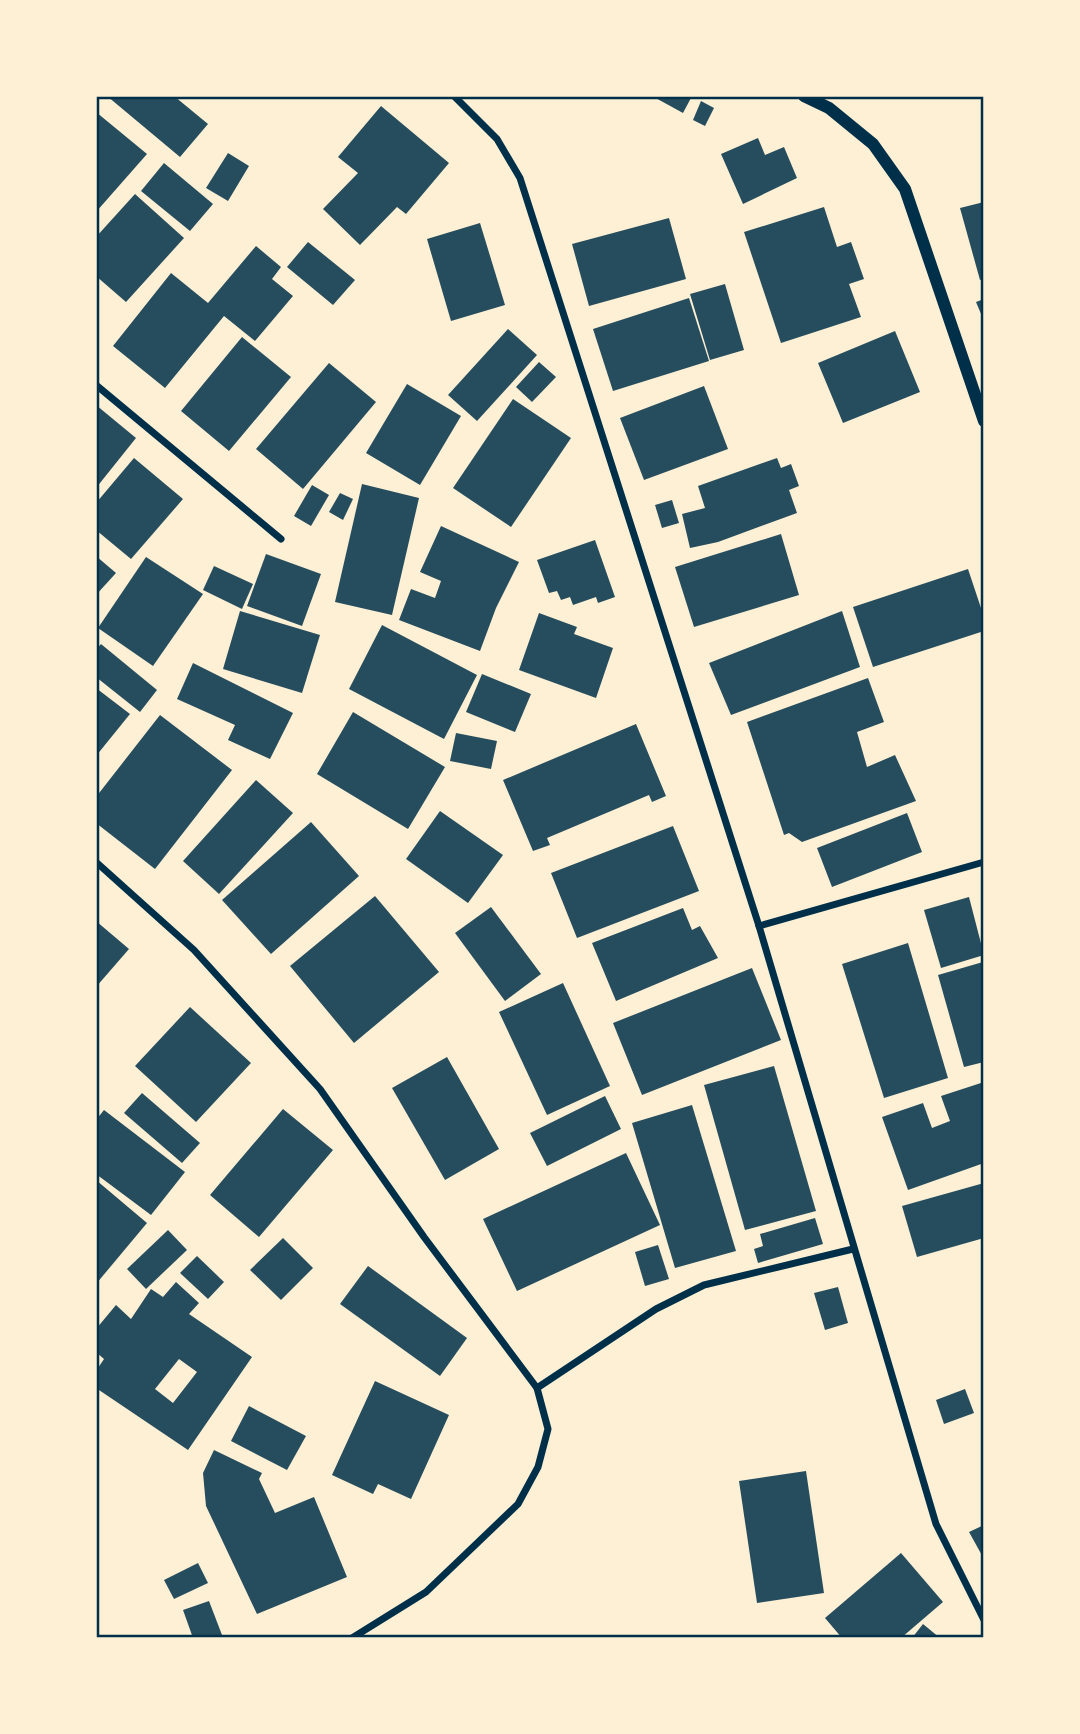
<svg xmlns="http://www.w3.org/2000/svg" width="1080" height="1734" viewBox="0 0 1080 1734" font-family="'DejaVu Sans',sans-serif">
	<style>
		.building { fill: #264d5e; fill-rule: evenodd }
		.lines { fill: none; stroke-linecap: round; stroke-linejoin: round }
		.minor { stroke: #003049; stroke-width: 7 }
		.tertiary { stroke: #003049; stroke-width: 12 }
		.neatline { fill: none; stroke: #003049; stroke-width: 2.5 }
	</style>
	<rect width="100%" height="100%" fill="#fdf0d5"/>
	<!-- building -->
	<g class="building">
		<path d="M107,96H174L208,124L180,157Z"/>
		<path d="M652,96H692L683,113Z"/>
		<path d="M701,101L714,108L705,126L693,120Z"/>
		<path d="M381,106L449,163L406,214L397,207L360,245L323,209L358,173L338,157Z"/>
		<path d="M96,112L147,154L96,212Z"/>
		<path d="M758,138L765,155L784,147L797,178L743,204L721,154Z"/>
		<path d="M228,153L249,166L228,201L206,188Z"/>
		<path d="M164,163L213,204L190,231L141,191Z"/>
		<path d="M135,194L184,238L126,302L96,276V237Z"/>
		<path d="M984,202V279L980,280L960,208Z"/>
		<path d="M824,207L837,247L851,242L864,279L849,284L861,317L781,343L744,232Z"/>
		<path d="M669,218L686,279L589,306L572,244Z"/>
		<path d="M480,223L505,305L451,321L427,239Z"/>
		<path d="M308,242L355,280L333,305L287,267Z"/>
		<path d="M256,246L281,267L272,279L293,296L255,341L224,316L165,388L113,346L171,273L208,303Z"/>
		<path d="M725,284L744,350L710,360L690,294Z"/>
		<path d="M689,298L709,361L613,391L593,329Z"/>
		<path d="M984,299V321L976,302Z"/>
		<path d="M508,329L537,355L477,421L448,395Z"/>
		<path d="M895,331L920,392L843,423L818,363Z"/>
		<path d="M242,337L291,377L229,451L181,411Z"/>
		<path d="M539,362L556,377L532,402L516,387Z"/>
		<path d="M329,363L376,402L303,489L256,449Z"/>
		<path d="M407,384L461,416L420,485L366,453Z"/>
		<path d="M704,386L728,449L644,480L620,418Z"/>
		<path d="M513,399L571,438L511,527L453,488Z"/>
		<path d="M96,405L136,438L96,488Z"/>
		<path d="M134,458L183,499L131,559L96,530V503Z"/>
		<path d="M777,458L781,468L791,464L799,486L789,490L797,513L718,542L690,548L682,514L705,508L698,486Z"/>
		<path d="M362,484L419,498L392,615L335,602Z"/>
		<path d="M312,485L329,495L311,526L294,516Z"/>
		<path d="M340,493L353,499L343,520L329,512Z"/>
		<path d="M672,500L679,523L662,528L655,505Z"/>
		<path d="M441,526L519,562L496,608L480,651L399,620L411,589L435,598L441,581L420,572Z"/>
		<path d="M781,534L799,595L694,627L675,567Z"/>
		<path d="M595,540L615,597L598,603L596,597L573,605L570,597L561,600L557,591L549,593L537,560Z"/>
		<path d="M266,554L321,574L302,626L247,606Z"/>
		<path d="M96,556L116,573L96,595Z"/>
		<path d="M146,557L203,594L153,666L98,628Z"/>
		<path d="M214,566L253,584L242,609L203,590Z"/>
		<path d="M968,569L984,617V631L873,667L853,607Z"/>
		<path d="M240,611L320,635L302,693L223,669Z"/>
		<path d="M842,611L860,667L731,715L709,663Z"/>
		<path d="M539,613L577,627L574,634L613,648L596,698L519,670Z"/>
		<path d="M382,625L477,675L444,739L349,689Z"/>
		<path d="M101,644L157,690L140,712L96,677V650Z"/>
		<path d="M193,663L293,713L270,759L228,740L235,725L177,699Z"/>
		<path d="M482,674L531,694L515,732L466,712Z"/>
		<path d="M868,678L884,722L857,732L867,767L895,755L916,801L802,842L789,833L784,835L747,722Z"/>
		<path d="M96,688L130,714L96,756Z"/>
		<path d="M353,712L445,767L408,829L317,774Z"/>
		<path d="M160,715L232,770L155,869L96,823V797Z"/>
		<path d="M636,724L666,796L652,802L649,795L547,838L550,845L533,851L503,780Z"/>
		<path d="M456,733L497,741L491,769L450,761Z"/>
		<path d="M256,780L293,813L219,894L183,861Z"/>
		<path d="M440,811L503,855L468,903L406,859Z"/>
		<path d="M907,813L922,852L832,887L817,848Z"/>
		<path d="M311,822L359,876L271,954L222,900Z"/>
		<path d="M673,826L699,891L577,938L551,873Z"/>
		<path d="M375,896L439,972L354,1043L290,966Z"/>
		<path d="M969,897L984,955L941,968L924,910Z"/>
		<path d="M491,907L541,974L505,1001L455,933Z"/>
		<path d="M683,908L692,930L700,926L718,958L616,1001L592,943Z"/>
		<path d="M96,921L129,949L96,987Z"/>
		<path d="M908,943L948,1078L884,1098L842,964Z"/>
		<path d="M983,962L984,1062L964,1067L938,975Z"/>
		<path d="M752,968L781,1040L642,1095L613,1023Z"/>
		<path d="M563,983L610,1086L547,1115L499,1012Z"/>
		<path d="M190,1007L251,1063L196,1122L135,1066Z"/>
		<path d="M447,1057L499,1149L445,1180L392,1088Z"/>
		<path d="M774,1066L816,1211L745,1230L704,1085Z"/>
		<path d="M984,1082V1163L908,1190L882,1117L923,1103L932,1128L950,1121L941,1096Z"/>
		<path d="M142,1093L200,1143L182,1163L124,1113Z"/>
		<path d="M605,1096L621,1129L547,1166L530,1133Z"/>
		<path d="M692,1105L736,1251L675,1268L632,1123Z"/>
		<path d="M283,1109L333,1150L259,1237L210,1195Z"/>
		<path d="M104,1110L185,1172L151,1215L96,1174V1120Z"/>
		<path d="M626,1153L660,1225L517,1291L483,1219Z"/>
		<path d="M96,1180L147,1223L96,1284Z"/>
		<path d="M984,1183V1238L917,1257L902,1206Z"/>
		<path d="M815,1218L823,1244L758,1263L754,1249L763,1246L760,1234Z"/>
		<path d="M168,1230L187,1250L146,1289L127,1269Z"/>
		<path d="M283,1238L313,1268L281,1300L250,1270Z"/>
		<path d="M658,1245L669,1279L645,1286L635,1252Z"/>
		<path d="M197,1256L224,1282L208,1299L180,1273Z"/>
		<path d="M368,1266L467,1338L440,1376L340,1304Z"/>
		<path d="M176,1282L199,1303L189,1314L252,1357L188,1450L96,1388V1371L104,1359L96,1352V1329L116,1305L131,1319L151,1289L163,1297ZM179,1359L197,1372L173,1403L155,1389Z"/>
		<path d="M838,1287L848,1323L825,1330L814,1293Z"/>
		<path d="M375,1381L449,1415L411,1499L378,1484L373,1494L332,1475Z"/>
		<path d="M965,1389L974,1413L944,1424L936,1400Z"/>
		<path d="M249,1406L306,1436L287,1470L231,1441Z"/>
		<path d="M214,1450L262,1473L259,1479L275,1513L314,1497L347,1577L257,1614L206,1506L203,1473Z"/>
		<path d="M806,1471L824,1593L757,1603L739,1481Z"/>
		<path d="M984,1525V1559L969,1532Z"/>
		<path d="M901,1553L943,1602L901,1638H842L825,1618Z"/>
		<path d="M198,1563L208,1583L174,1599L164,1580Z"/>
		<path d="M209,1601L222,1635L193,1638L183,1610Z"/>
		<path d="M923,1624L940,1638H912Z"/>
	</g>
	<g class="lines">
		<!-- minor -->
		<g class="minor">
			<path d="M454,96L497,139L520,178L759,926L936,1524L984,1620"/>
			<path d="M96,385L281,539"/>
			<path d="M96,862L194,950L320,1089L424,1237L537,1388L548,1429L538,1467L518,1504L426,1592L352,1638"/>
			<path d="M759,926L984,862"/>
			<path d="M537,1388L656,1309L704,1285L853,1249"/>
		</g>
		<!-- tertiary -->
		<path class="tertiary" d="M804,96L829,108L873,144L905,189L984,421"/>
	</g>
	<!-- border -->
	<rect width="1080" height="1734" fill="none" stroke="#fdf0d5" stroke-width="196"/>
	<rect x="98" y="98" width="884" height="1538" class="neatline"/>
</svg>
